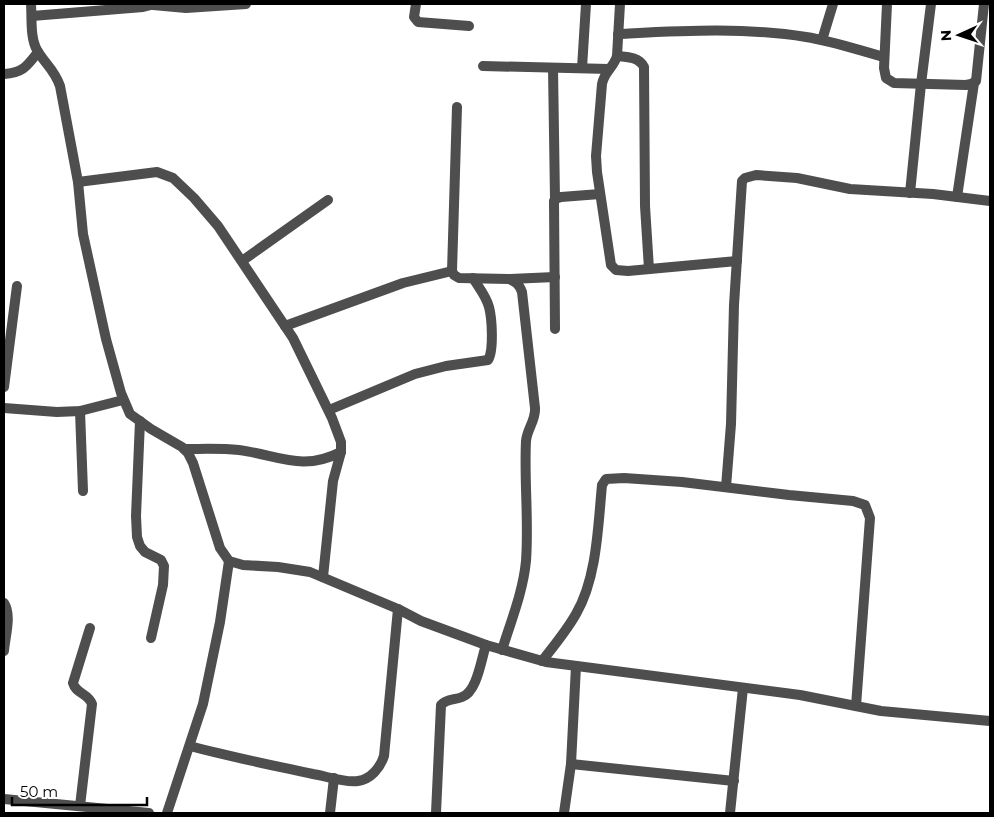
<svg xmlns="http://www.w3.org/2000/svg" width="994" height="817" viewBox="0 0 994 817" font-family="Montserrat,sans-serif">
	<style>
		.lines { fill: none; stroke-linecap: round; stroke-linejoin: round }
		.street { stroke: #4e4e4e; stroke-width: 10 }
	</style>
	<rect width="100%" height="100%" fill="#fff"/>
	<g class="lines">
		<!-- street -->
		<g class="street">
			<path d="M31,4C32,18 30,38 37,50C45,64 54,69 60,86L78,182L83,234L106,339L121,393L130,414L151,429L182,447L188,453L193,463L220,548L229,561L243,565L278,567L310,572L398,609L421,621L486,645L546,662L800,695L881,711L990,721"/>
			<path d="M416,4L414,17L418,22L469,26"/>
			<path d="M620,4L617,56C614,67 604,72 602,84L596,156L597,172L611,265L616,270L628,271L737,261"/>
			<path d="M887,4L884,68L886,78L894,83L966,85L971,84L976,81L984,4"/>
			<path d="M153,5L186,8L246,4"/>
			<path d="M32,16L143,7L155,4"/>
			<path d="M618,34C680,31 744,27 806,37C832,41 858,50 884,57"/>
			<path d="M822,40L833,4"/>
			<path d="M617,56C627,57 639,57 644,67L645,206L649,269"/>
			<path d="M483,66L609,69"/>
			<path d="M553,68L555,199"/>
			<path d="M582,68L586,4"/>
			<path d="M4,74C23,73 27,66 38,52"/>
			<path d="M457,107L452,271L454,275L459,278L509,279C516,282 519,284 522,292L535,408C536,420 527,429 526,441C524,481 529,521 526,561C523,592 511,621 502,650"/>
			<path d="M78,182L157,172L173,178L194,198L218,226L293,338L332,418L341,442V452L333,481L323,577"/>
			<path d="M910,193L921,84L931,4"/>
			<path d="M957,197L974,83"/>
			<path d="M242,261L328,200"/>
			<path d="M510,279L555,277"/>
			<path d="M285,326L403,283L452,271"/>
			<path d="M555,329L554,201L555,199L561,197L600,194"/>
			<path d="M4,387L17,286"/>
			<path d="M4,408L57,412L80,411L123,400"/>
			<path d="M329,410L415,374L446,366L488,360C494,351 492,318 489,307C486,296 479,288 473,278"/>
			<path d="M80,411L83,491"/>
			<path d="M140,421L136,516L137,537L140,546L145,552L161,560L164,566L163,585L151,638"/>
			<path d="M184,449C202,449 220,448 239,450C278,455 302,472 341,452"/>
			<path d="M726,487L731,424L734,305L742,181L745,178L756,175L797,178L850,189L933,194L990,201"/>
			<path d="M4,603C12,615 5,637 4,651"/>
			<path d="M542,661C554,646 567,630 576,614C597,578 598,526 602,485L606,479L624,478L682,482L789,495L853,501L865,505L870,518L856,706"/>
			<path d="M190,746C231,757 271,765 313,774C326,776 344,783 358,781C371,779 380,768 384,756L398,609"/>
			<path d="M571,764L734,781"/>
			<path d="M4,799L149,813"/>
			<path d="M80,806L92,704C88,693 76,694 73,683L90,628"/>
			<path d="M167,813L203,704L220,622L229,561"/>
			<path d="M330,813L334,778"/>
			<path d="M436,813L441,705C446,699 455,700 462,697C477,692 481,660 486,645"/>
			<path d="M564,813L571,764L576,666"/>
			<path d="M730,813L743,688"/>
		</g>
	</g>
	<!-- border -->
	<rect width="994" height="817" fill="none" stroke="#000000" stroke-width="10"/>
	<!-- north arrow -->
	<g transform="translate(959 35) rotate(267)" stroke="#ffffff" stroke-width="4" paint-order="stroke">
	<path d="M0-4L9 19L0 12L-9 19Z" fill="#000000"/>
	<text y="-8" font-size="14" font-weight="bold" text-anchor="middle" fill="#000000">N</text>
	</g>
	<!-- scale -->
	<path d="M12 797v8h135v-8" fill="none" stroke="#000000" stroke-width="2.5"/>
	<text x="20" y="797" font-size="15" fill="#000000" stroke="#ffffff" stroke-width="4" paint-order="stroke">50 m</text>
</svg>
